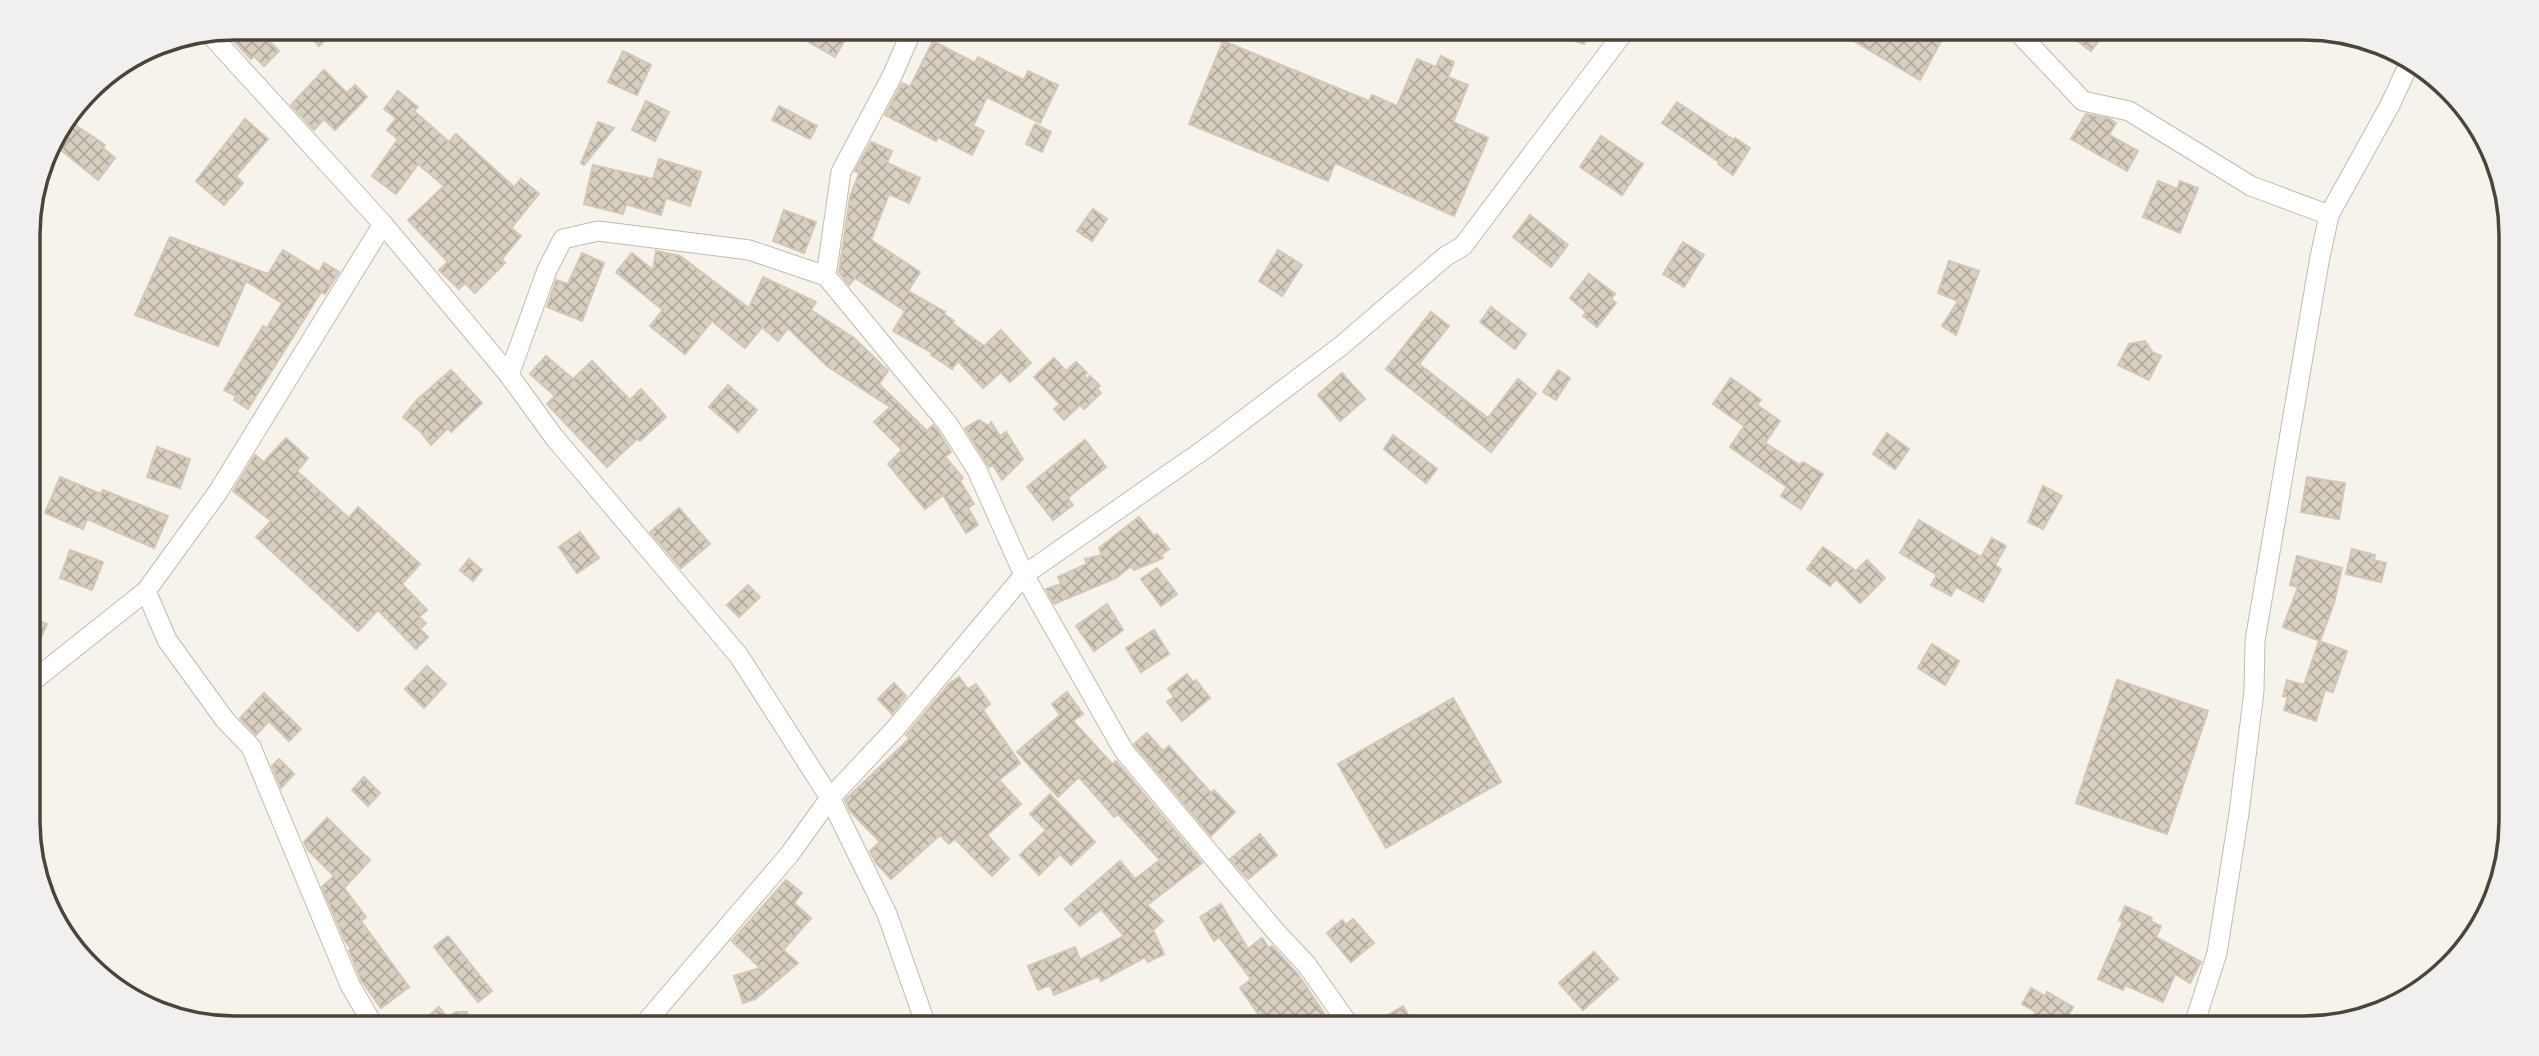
<svg xmlns="http://www.w3.org/2000/svg" width="2539" height="1056" viewBox="0 0 2539 1056" font-family="Manrope,sans-serif">
	<style>
		.building { fill: url(#building-cross-hatch); stroke: #d3c7b4; stroke-width: 2 }
		.lines { fill: none; stroke-linecap: round; stroke-linejoin: round }
		.minor-casing { stroke: #c2bbae; stroke-width: 21 }
		.minor { stroke: #fff; stroke-width: 19 }
		.rim { fill: none; stroke: #4b4439; stroke-width: 3.5 }
	</style>
	<defs>
		<pattern id="building-cross-hatch" width="8" height="8" patternUnits="userSpaceOnUse" patternTransform="scale(1.75)"><rect width="8" height="8" fill="#d8cfc1"/><path d="M0 0l8 8M0 8l8-8" fill="none" stroke="#b1aa9e"/></pattern>
	</defs>
	<rect width="100%" height="100%" fill="#f6f3ec"/>
	<!-- building -->
	<g class="building">
		<path d="M235,28H282L269,41L279,51L264,66L254,56L251,59L223,30Z"/>
		<path d="M302,28H338L319,46Z"/>
		<path d="M784,28H845L842,33L847,36L835,57Z"/>
		<path d="M1544,28H1590L1584,44L1544,30Z"/>
		<path d="M1832,28H1948L1920,80Z"/>
		<path d="M2060,28H2108L2091,51Z"/>
		<path d="M933,41L975,63L978,57L1024,80L1028,71L1058,85L1040,123L987,97L973,126L984,131L972,155L938,137L936,141L885,115L902,83L910,87Z"/>
		<path d="M1223,41L1369,101L1372,95L1397,106L1417,59L1436,67L1441,56L1454,62L1448,77L1468,85L1453,122L1488,138L1454,216L1335,163L1328,181L1189,124Z"/>
		<path d="M623,51L651,65L637,95L608,82Z"/>
		<path d="M324,70L347,93L355,85L367,97L335,130L324,119L314,130L291,105Z"/>
		<path d="M398,91L418,107L414,111L449,142L456,134L514,187L521,179L539,194L511,228L521,236L502,259L505,263L475,293L465,283L459,289L439,270L448,262L408,220L444,186L418,164L396,194L372,176L398,139L387,130L396,118L384,109Z"/>
		<path d="M646,101L669,112L655,141L632,130Z"/>
		<path d="M1677,102L1734,140L1735,138L1750,148L1733,175L1718,164L1719,162L1662,123Z"/>
		<path d="M779,106L817,126L810,139L772,120Z"/>
		<path d="M2086,114L2110,119L2116,123L2109,135L2138,151L2127,171L2071,139Z"/>
		<path d="M245,119L268,139L236,176L243,183L224,205L196,181Z"/>
		<path d="M68,120L105,145L103,148L115,158L98,180L51,142Z"/>
		<path d="M598,122L614,128L584,165L581,163Z"/>
		<path d="M1035,124L1051,132L1042,152L1026,144Z"/>
		<path d="M1601,136L1643,164L1622,195L1580,167Z"/>
		<path d="M871,142L892,151L887,163L920,178L909,203L889,194L871,240L920,272L908,291L945,312L944,314L954,321L952,323L984,346L1001,330L1031,363L1010,382L1001,372L983,388L958,361L952,369L931,355L932,353L893,331L905,311L855,278L849,285L839,272L850,197L859,173L855,171Z"/>
		<path d="M659,159L701,172L690,206L666,198L661,215L626,204L623,214L584,204L593,165L653,179Z"/>
		<path d="M2158,181L2177,189L2180,181L2198,188L2180,233L2143,217Z"/>
		<path d="M1093,209L1107,219L1092,241L1077,231Z"/>
		<path d="M784,210L816,222L804,253L773,241Z"/>
		<path d="M1530,215L1568,245L1551,267L1513,237Z"/>
		<path d="M170,237L268,274L283,250L319,272L324,263L339,272L325,294L321,292L248,409L234,400L236,396L224,390L263,326L267,328L282,303L246,281L218,346L135,315Z"/>
		<path d="M1683,242L1704,255L1684,287L1663,274Z"/>
		<path d="M1278,250L1302,265L1282,296L1259,281Z"/>
		<path d="M656,251L680,256L749,308L763,277L816,302L811,310L854,338L888,371L879,384L927,431L933,425L938,431L951,452L945,457L963,478L960,481L974,504L968,508L978,525L966,533L943,495L925,509L888,464L902,450L874,422L890,407L827,366L788,328L778,341L762,327L745,348L712,321L685,354L650,326L663,310L616,272L632,253L653,270Z"/>
		<path d="M582,253L604,263L582,321L547,307L556,280L568,284Z"/>
		<path d="M1949,261L1979,271L1956,335L1942,326L1958,301L1938,293Z"/>
		<path d="M1589,274L1615,294L1611,299L1616,303L1597,327L1583,316L1586,312L1570,298Z"/>
		<path d="M1491,307L1526,334L1515,349L1480,322Z"/>
		<path d="M1431,312L1449,326L1419,364L1488,418L1518,379L1536,394L1491,452L1386,369Z"/>
		<path d="M2145,341L2152,352L2161,356L2149,380L2118,365L2129,344Z"/>
		<path d="M546,356L573,379L592,361L630,400L641,389L666,417L640,441L637,439L607,467L547,404L555,396L530,374Z"/>
		<path d="M1054,358L1066,371L1076,362L1087,373L1084,376L1087,379L1090,376L1100,386L1097,388L1101,393L1084,409L1080,405L1064,420L1054,409L1060,404L1034,377Z"/>
		<path d="M451,370L482,403L451,432L448,428L431,445L421,432L403,417L417,400Z"/>
		<path d="M1558,370L1570,378L1556,400L1543,392Z"/>
		<path d="M1342,373L1365,399L1340,421L1318,395Z"/>
		<path d="M1731,378L1761,400L1757,405L1780,421L1765,443L1800,465L1803,462L1823,474L1801,509L1781,496L1787,487L1730,447L1744,426L1713,404Z"/>
		<path d="M728,385L757,410L738,432L709,407Z"/>
		<path d="M979,420L989,426L991,422L1000,436L1006,432L1023,459L1002,480L993,465L989,467L965,428Z"/>
		<path d="M1887,433L1909,449L1895,469L1873,454Z"/>
		<path d="M1393,435L1437,469L1426,483L1384,449Z"/>
		<path d="M286,438L308,458L297,471L349,518L358,507L420,564L402,584L427,610L419,617L426,623L420,629L428,637L416,649L378,610L358,631L256,537L271,521L233,491L255,455L264,462Z"/>
		<path d="M1085,440L1106,467L1072,494L1068,499L1073,505L1053,520L1027,487Z"/>
		<path d="M157,447L190,459L180,488L147,477Z"/>
		<path d="M60,477L101,494L103,490L168,516L154,548L87,519L83,529L45,513Z"/>
		<path d="M2307,477L2345,483L2339,519L2301,512Z"/>
		<path d="M2043,486L2062,496L2043,529L2028,522Z"/>
		<path d="M679,508L710,544L681,568L650,532Z"/>
		<path d="M1139,517L1154,536L1157,534L1169,549L1161,555L1163,558L1134,570L1131,566L1116,578L1054,604L1046,589L1061,584L1058,577L1087,564L1085,559L1102,555L1099,548Z"/>
		<path d="M1919,520L1981,557L1992,538L2006,546L1995,565L2001,569L1983,602L1956,587L1951,596L1931,585L1937,575L1900,553Z"/>
		<path d="M580,532L599,558L577,573L559,547Z"/>
		<path d="M1823,547L1856,571L1867,560L1885,578L1860,603L1836,579L1830,586L1807,569Z"/>
		<path d="M2352,549L2375,555L2374,560L2386,563L2381,582L2346,574Z"/>
		<path d="M70,550L103,562L92,590L60,578Z"/>
		<path d="M2297,556L2342,568L2334,603L2320,641L2283,627L2298,587L2290,585Z"/>
		<path d="M469,559L482,570L473,581L460,570Z"/>
		<path d="M1157,568L1177,594L1161,606L1141,579Z"/>
		<path d="M748,585L760,597L739,617L727,605Z"/>
		<path d="M1107,604L1123,630L1094,651L1076,626Z"/>
		<path d="M29,617L47,624L29,664Z"/>
		<path d="M1154,630L1169,654L1141,672L1126,648Z"/>
		<path d="M2319,641L2347,651L2333,692L2325,690L2316,721L2284,710L2288,697L2283,696L2287,680L2304,685Z"/>
		<path d="M1932,644L1959,661L1945,685L1918,668Z"/>
		<path d="M427,666L446,684L424,708L405,689Z"/>
		<path d="M1187,674L1193,682L1196,680L1210,698L1182,721L1167,702L1174,697L1168,689Z"/>
		<path d="M959,677L968,689L976,684L990,704L983,710L1020,763L999,780L1021,804L987,835L1009,859L992,876L955,839L949,844L940,835L891,879L876,863L870,851L880,842L850,811L845,800L910,738L906,735L950,683Z"/>
		<path d="M2117,680L2208,711L2167,834L2076,803Z"/>
		<path d="M894,683L906,696L892,714L878,699Z"/>
		<path d="M1067,692L1083,714L1073,721L1112,764L1116,761L1202,863L1147,905L1163,921L1153,930L1164,954L1148,962L1145,957L1101,981L1099,976L1054,995L1050,985L1038,990L1028,966L1075,947L1080,960L1124,936L1101,909L1080,926L1065,909L1120,861L1135,879L1160,860L1118,814L1114,817L1079,777L1058,797L1017,752L1060,715L1052,704Z"/>
		<path d="M264,693L301,729L289,741L269,721L256,735L240,718Z"/>
		<path d="M1453,698L1501,782L1386,848L1338,764Z"/>
		<path d="M1147,733L1163,751L1169,746L1211,793L1214,790L1235,812L1211,836L1134,744Z"/>
		<path d="M279,759L294,774L281,788L272,766Z"/>
		<path d="M364,777L380,793L368,806L352,790Z"/>
		<path d="M1050,794L1095,842L1071,865L1060,854L1039,875L1020,855L1046,830L1030,814Z"/>
		<path d="M327,818L370,860L344,888L366,917L361,921L409,987L381,1008L361,980L349,950L351,949L345,941L322,887L334,876L307,849L304,842Z"/>
		<path d="M1260,834L1277,855L1248,879L1230,859Z"/>
		<path d="M786,880L802,893L794,903L811,918L783,950L798,963L755,999L743,1003L734,976L760,968L732,941Z"/>
		<path d="M1221,904L1248,949L1262,938L1269,948L1272,946L1297,973L1334,1028H1284L1279,1015L1267,1026L1240,988L1251,979L1219,937L1214,941L1200,917Z"/>
		<path d="M2125,906L2152,918L2150,921L2161,926L2156,937L2201,962L2190,983L2175,974L2163,1002L2125,985L2123,990L2098,979L2123,922L2119,920Z"/>
		<path d="M1353,919L1374,943L1351,962L1327,933L1342,920L1346,925Z"/>
		<path d="M448,936L492,991L478,1002L434,947Z"/>
		<path d="M1594,952L1618,979L1583,1010L1559,983Z"/>
		<path d="M2031,988L2045,996L2047,992L2073,1007L2061,1028H2044L2031,1021L2036,1012L2022,1004Z"/>
		<path d="M1403,1006L1416,1028H1366Z"/>
		<path d="M439,1007L447,1017L456,1012H467L468,1028H414Z"/>
	</g>
	<g class="lines">
		<!-- minor casing -->
		<g class="minor-casing">
			<g id="minor">
				<path d="M2014,28L2083,101L2129,111L2251,186L2329,215"/>
				<path d="M209,33L383,224L509,375L554,437L739,656L830,798L887,914L927,1028"/>
				<path d="M826,276L948,424L977,470L1024,575L1124,751L1276,932L1307,965L1351,1028"/>
				<path d="M509,375L547,270L563,239L598,231L749,250L826,276L841,172L892,76L913,28"/>
				<path d="M146,591L167,640L225,720L251,747L350,985L375,1028"/>
				<path d="M29,684L146,591L218,492L383,224"/>
				<path d="M641,1028L789,855L830,798L895,729L1024,575L1209,446L1341,346L1446,256L1463,246L1627,28"/>
				<path d="M2193,1028L2217,953L2239,813L2254,691L2255,641L2319,262L2329,215L2390,105L2409,64"/>
			</g>
		</g>
		<!-- minor -->
		<use href="#minor" class="minor"/>
	</g>
	<!-- crop -->
	<path d="M0 0H2539V1056H0ZM235 40H2304A195 195 0 0 1 2499 235V821A195 195 0 0 1 2304 1016H235A195 195 0 0 1 40 821V235A195 195 0 0 1 235 40Z" fill="#f1f0ef" fill-rule="evenodd"/>
	<path class="rim" d="M235 40H2304A195 195 0 0 1 2499 235V821A195 195 0 0 1 2304 1016H235A195 195 0 0 1 40 821V235A195 195 0 0 1 235 40Z"/>
</svg>
